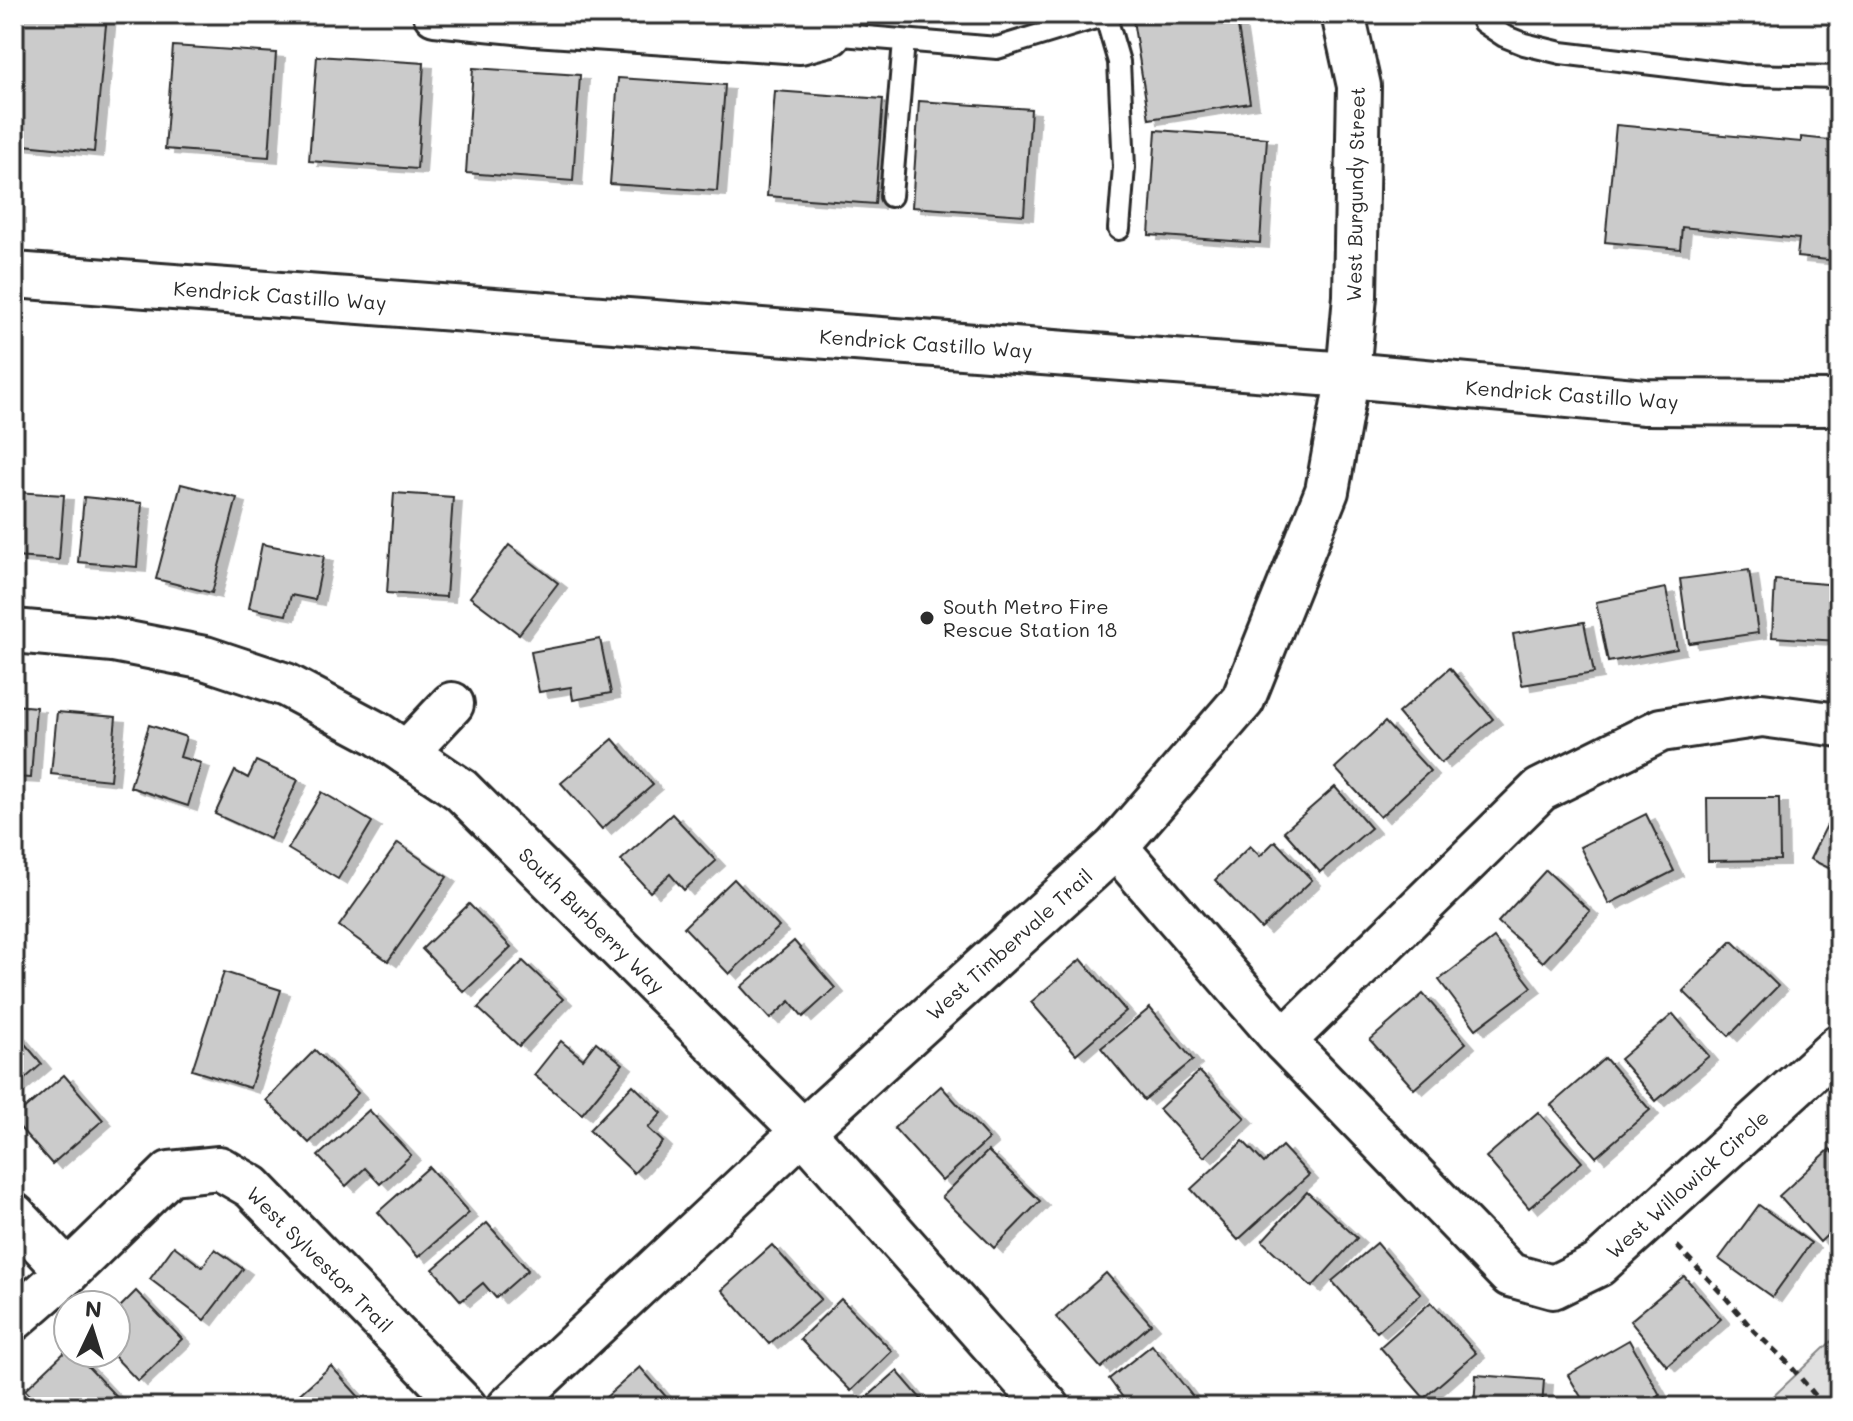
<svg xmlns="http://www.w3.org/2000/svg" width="1853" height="1421" viewBox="0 0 1853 1421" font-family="Mali,sans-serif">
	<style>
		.green { fill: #e0e0e0; stroke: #868686; stroke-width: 2 }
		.building { fill: #cbcbcb; stroke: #2b2b2b; stroke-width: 2; filter: url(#shadow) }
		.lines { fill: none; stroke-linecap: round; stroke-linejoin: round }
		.service-casing { stroke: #2b2b2b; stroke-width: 26 }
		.minor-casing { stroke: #2b2b2b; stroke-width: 48 }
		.secondary-casing { stroke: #2b2b2b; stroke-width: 50 }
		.path { stroke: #2b2b2b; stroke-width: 5; stroke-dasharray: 8 6; stroke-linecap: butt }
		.service { stroke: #fff; stroke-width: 20 }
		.minor { stroke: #fff; stroke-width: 42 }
		.secondary { stroke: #fff; stroke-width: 44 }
		.poi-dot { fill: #2b2b2b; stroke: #fff; stroke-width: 3 }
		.labels { text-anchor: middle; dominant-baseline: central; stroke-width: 6; stroke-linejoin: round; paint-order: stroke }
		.street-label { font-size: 20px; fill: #2b2b2b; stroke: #fff }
		.poi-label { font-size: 20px; fill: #2b2b2b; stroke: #fff; text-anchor: start }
	</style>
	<defs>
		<filter id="shadow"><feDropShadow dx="9" dy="5" stdDeviation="0" flood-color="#0004"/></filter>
	</defs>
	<rect width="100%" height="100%" fill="#fff"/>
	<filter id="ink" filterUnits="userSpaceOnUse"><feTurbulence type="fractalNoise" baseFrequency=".0125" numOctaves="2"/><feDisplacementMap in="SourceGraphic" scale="16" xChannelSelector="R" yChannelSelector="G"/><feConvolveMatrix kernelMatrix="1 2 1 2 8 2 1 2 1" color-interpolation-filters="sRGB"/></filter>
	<g filter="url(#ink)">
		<!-- green -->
		<path class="green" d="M1839,1334V1407H1762Z"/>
		<!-- building -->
		<g class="building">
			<path d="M19,14H107L94,152L14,144V65Z"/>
			<path d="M1132,14H1236L1250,103L1149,119Z"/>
			<path d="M173,46L276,53L269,157L165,149Z"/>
			<path d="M317,56L424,63L417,169L309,161Z"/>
			<path d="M473,68L580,75L573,181L466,173Z"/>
			<path d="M618,78L725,85L717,191L610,184Z"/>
			<path d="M775,91L883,99L875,204L767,196Z"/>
			<path d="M919,101L1031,109L1024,215L912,207Z"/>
			<path d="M1616,125L1801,142V137L1839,141V261L1797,257L1799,239L1682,227L1680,249L1605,242Z"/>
			<path d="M1156,130L1267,138L1260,243L1149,235Z"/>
			<path d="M181,484L237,498L212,593L156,579Z"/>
			<path d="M14,492L64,495L59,560L14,557Z"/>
			<path d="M394,493L453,497L446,597L387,593Z"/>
			<path d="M84,497L142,503L137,567L78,562Z"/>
			<path d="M262,544L324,556L315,600L291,595L286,615L249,608Z"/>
			<path d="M509,545L558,583L519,634L470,597Z"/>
			<path d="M1749,570L1758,633L1689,643L1680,579Z"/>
			<path d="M1775,580L1839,585V641L1772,637Z"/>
			<path d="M1666,588L1677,649L1608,662L1596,602Z"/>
			<path d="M1584,622L1594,673L1522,685L1513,634Z"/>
			<path d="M600,639L611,693L573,700L571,687L539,692L531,652Z"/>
			<path d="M1450,668L1493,719L1441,763L1398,713Z"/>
			<path d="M14,705L36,707L31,778L14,777Z"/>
			<path d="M57,712L116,717L110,780L51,774Z"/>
			<path d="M1385,722L1430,771L1380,817L1335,768Z"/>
			<path d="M149,725L186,737L180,757L201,763L188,806L130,787Z"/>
			<path d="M613,739L653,785L602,829L561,783Z"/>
			<path d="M256,761L298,780L270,839L215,814L235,771L248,778Z"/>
			<path d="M1335,787L1371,828L1320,872L1284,831Z"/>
			<path d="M322,792L372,822L338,879L288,849Z"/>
			<path d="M1707,798H1779L1780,860L1708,861Z"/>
			<path d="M1837,805L1839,806V873L1810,859Z"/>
			<path d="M672,814L716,861L684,890L670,874L650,892L621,860Z"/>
			<path d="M1646,814L1674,871L1609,904L1580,847Z"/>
			<path d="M1275,841L1312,880L1261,929L1215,880L1250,846L1260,856Z"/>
			<path d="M398,843L447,877L388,961L339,926Z"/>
			<path d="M1546,870L1590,911L1543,962L1498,922Z"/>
			<path d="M734,879L779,927L729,974L684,927Z"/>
			<path d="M469,904L511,947L464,992L422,949Z"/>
			<path d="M1494,938L1532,987L1476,1029L1439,980Z"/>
			<path d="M794,941L835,988L803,1017L790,1001L770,1019L741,987Z"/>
			<path d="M1732,941L1778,986L1729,1036L1683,991Z"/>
			<path d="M1081,959L1126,1011L1076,1054L1031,1002Z"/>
			<path d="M523,961L563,999L519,1046L478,1008Z"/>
			<path d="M224,972L281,990L250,1088L192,1070Z"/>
			<path d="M1423,994L1466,1043L1414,1089L1370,1040Z"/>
			<path d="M1150,1008L1193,1060L1144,1100L1101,1048Z"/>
			<path d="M1673,1014L1709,1056L1656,1101L1620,1059Z"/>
			<path d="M14,1031L42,1064L14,1088Z"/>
			<path d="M561,1041L583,1059L596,1042L623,1064L582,1114L534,1075Z"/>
			<path d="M315,1050L358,1093L309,1143L266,1100Z"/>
			<path d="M1605,1058L1650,1110L1596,1157L1551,1105Z"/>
			<path d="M1199,1071L1245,1118L1204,1157L1159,1109Z"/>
			<path d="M64,1075L103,1120L52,1164L14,1121V1118Z"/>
			<path d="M633,1085L662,1113L648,1128L663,1142L634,1173L589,1130Z"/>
			<path d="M941,1086L989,1139L942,1181L894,1128Z"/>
			<path d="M369,1110L411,1155L380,1184L365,1168L346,1186L318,1156Z"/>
			<path d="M1538,1112L1582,1162L1529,1208L1486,1157Z"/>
			<path d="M1243,1141L1264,1163L1282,1146L1309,1175L1238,1240L1191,1189Z"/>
			<path d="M1830,1149L1839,1159V1224L1820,1242L1779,1196Z"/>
			<path d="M988,1151L1040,1201L994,1248L942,1197Z"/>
			<path d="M429,1167L469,1213L418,1257L378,1212Z"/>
			<path d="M1307,1192L1357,1238L1312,1287L1262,1241Z"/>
			<path d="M1759,1205L1811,1243L1772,1297L1719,1259Z"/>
			<path d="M487,1223L528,1270L496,1298L483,1283L461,1301L433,1269Z"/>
			<path d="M1377,1243L1421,1294L1377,1332L1332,1281Z"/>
			<path d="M772,1245L821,1299L769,1344L722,1290Z"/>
			<path d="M174,1246L202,1267L215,1249L243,1269L204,1320L150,1279Z"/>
			<path d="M1106,1273L1151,1324L1101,1368L1056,1317Z"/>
			<path d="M1684,1276L1721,1319L1667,1366L1630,1321Z"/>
			<path d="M136,1291L182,1339L138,1381L111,1353H116V1311Z"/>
			<path d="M841,1299L892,1351L851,1391L800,1339Z"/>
			<path d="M1431,1302L1476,1353L1424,1398L1380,1347Z"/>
			<path d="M1629,1340L1660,1395L1639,1407H1587L1568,1375Z"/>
			<path d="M1152,1345L1193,1397L1181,1407H1130L1109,1379Z"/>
			<path d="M68,1349V1353H75L126,1407H41L25,1390Z"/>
			<path d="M331,1366L368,1407H285Z"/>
			<path d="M640,1367L675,1407H595Z"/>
			<path d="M897,1371L928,1407H856Z"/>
			<path d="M1476,1375L1544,1380L1542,1407H1474Z"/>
		</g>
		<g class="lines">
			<!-- service casing -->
			<g class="service-casing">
				<g id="service">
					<path d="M1105,14L1119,62L1124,167L1119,229"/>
					<path d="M1480,14L1483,22L1504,36L1524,44L1561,53L1744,75L1839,77"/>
					<path d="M830,34L997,48L1105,15"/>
					<path d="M891,196L904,41"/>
				</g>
			</g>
			<!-- minor casing -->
			<g class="minor-casing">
				<g id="minor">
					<path d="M435,14L535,24L800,42L830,34L840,14"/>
					<path d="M14,631L113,640L205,658L286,685L378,734L461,790L803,1131L1048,1407"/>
					<path d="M1839,725L1762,715L1661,730L1540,790L1284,1041L1510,1275L1553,1287L1598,1265L1839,1046"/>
					<path d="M406,753L452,704"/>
					<path d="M1116,847L1284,1041"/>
					<path d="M14,1215L68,1272"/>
					<path d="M14,1319L68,1272L170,1173L219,1168L252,1187L465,1407"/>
					<path d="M509,1407L803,1131L1116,847L1243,700L1327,491L1348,375L1355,296L1359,86L1343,14"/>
				</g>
			</g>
			<!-- secondary casing -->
			<g class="secondary-casing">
				<path id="secondary" d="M14,275L1348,375L1645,402L1839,403"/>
			</g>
			<!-- path -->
			<path class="path" d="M1677,1246L1726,1298L1754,1331L1788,1363L1825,1407"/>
			<!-- service -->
			<use href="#service" class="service"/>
			<!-- minor -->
			<use href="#minor" class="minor"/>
			<!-- secondary -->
			<use href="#secondary" class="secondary"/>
		</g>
	</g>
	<!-- markers -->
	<circle class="poi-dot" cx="927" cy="618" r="8"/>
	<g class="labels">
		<!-- street labels -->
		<g class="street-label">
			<text transform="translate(1355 194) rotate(-89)">West Burgundy Street</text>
			<text transform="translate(280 295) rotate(4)">Kendrick Castillo Way</text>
			<text transform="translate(926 343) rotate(4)">Kendrick Castillo Way</text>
			<text transform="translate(1572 394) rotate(4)">Kendrick Castillo Way</text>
			<text transform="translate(592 920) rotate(45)">South Burberry Way</text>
			<text transform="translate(1009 944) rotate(-42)">West Timbervale Trail</text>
			<text transform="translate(1687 1184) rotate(-42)">West Willowick Circle</text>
			<text transform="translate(320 1259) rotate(45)">West Sylvestor Trail</text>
		</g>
		<!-- poi labels -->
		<g class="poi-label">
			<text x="943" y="606">South Metro Fire<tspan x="943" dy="23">Rescue Station 18</tspan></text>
		</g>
	</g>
	<!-- margin -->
	<rect width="1853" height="1421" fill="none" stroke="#fff" stroke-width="48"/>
	<rect x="24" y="24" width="1805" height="1373" fill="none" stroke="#2b2b2b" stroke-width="3" filter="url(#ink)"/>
	<!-- north arrow -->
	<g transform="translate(92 1329) rotate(4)"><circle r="38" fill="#ffffff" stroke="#aaaaaa" stroke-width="2"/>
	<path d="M0-6L14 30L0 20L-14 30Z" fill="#2b2b2b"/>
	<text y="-12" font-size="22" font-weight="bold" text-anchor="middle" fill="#2b2b2b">N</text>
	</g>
</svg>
